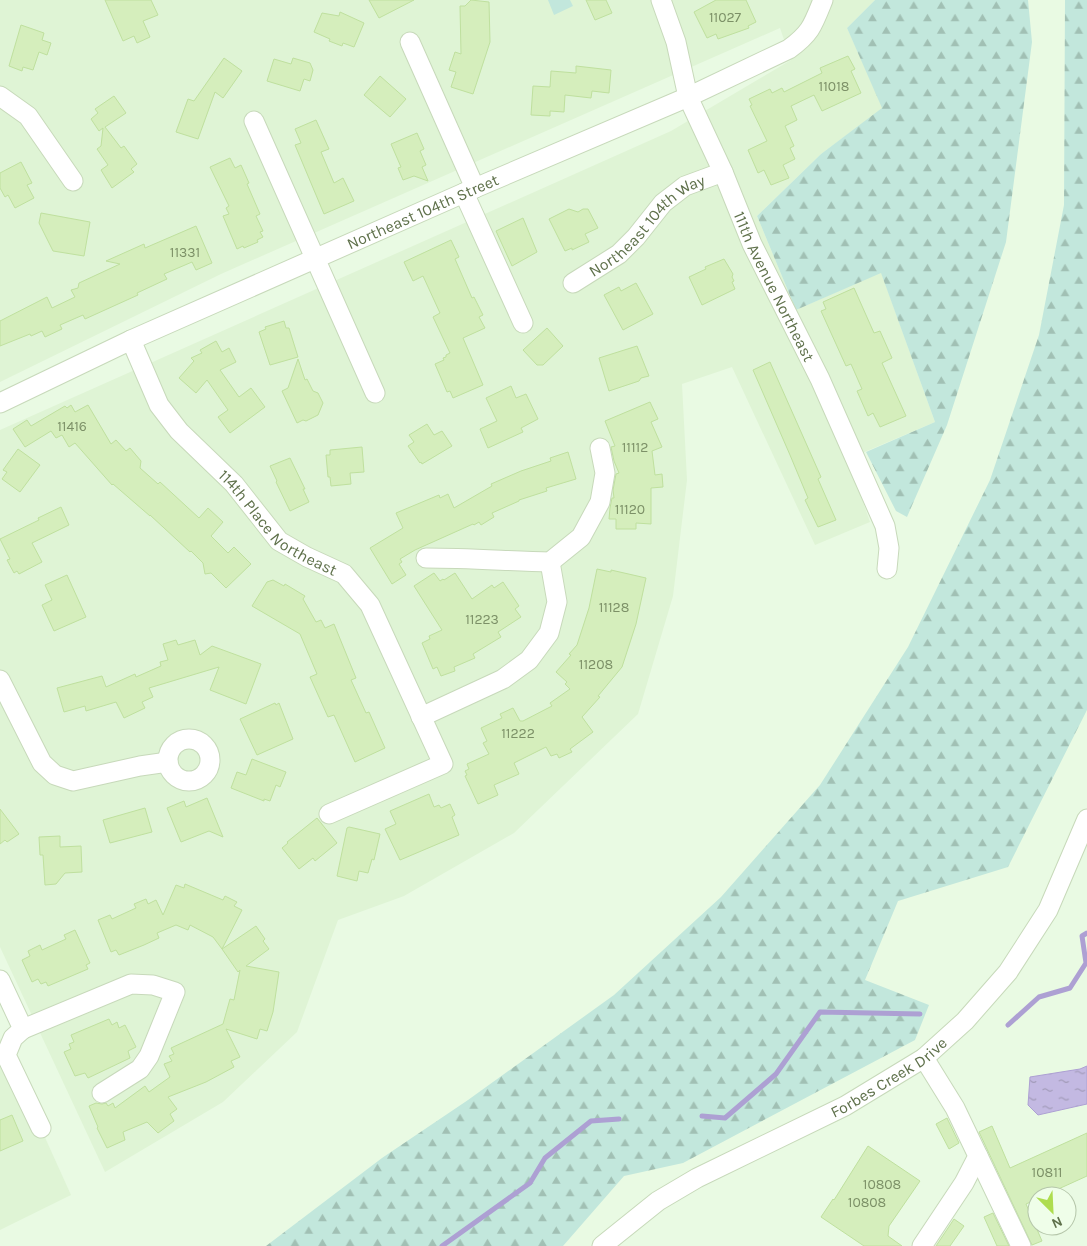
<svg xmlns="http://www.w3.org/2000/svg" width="1087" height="1246" viewBox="0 0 1087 1246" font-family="Karla,sans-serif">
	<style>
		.residential { fill: #dff4d5 }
		.forest { fill: url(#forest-firs) }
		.pitch { fill: #c2e7dc }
		.water { fill: url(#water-ripples); stroke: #ada0d3 }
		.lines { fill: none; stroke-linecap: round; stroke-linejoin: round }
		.stream { stroke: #ada0d3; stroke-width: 5 }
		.building { fill: #d5eebc; stroke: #bfe09e }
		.minor-casing { stroke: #c7d9ba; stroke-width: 21 }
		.minor { stroke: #fff; stroke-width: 19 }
		.labels { text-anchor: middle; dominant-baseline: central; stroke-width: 5; stroke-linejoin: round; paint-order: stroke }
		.number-label { font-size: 14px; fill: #7c9067 }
		.street-label { font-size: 16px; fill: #5f714b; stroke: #effee9 }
	</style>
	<defs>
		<pattern id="forest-firs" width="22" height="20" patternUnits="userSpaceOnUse" patternTransform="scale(1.25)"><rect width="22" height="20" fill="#c2e7dc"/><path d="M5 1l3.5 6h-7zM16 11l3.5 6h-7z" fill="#a1c0b4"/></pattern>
		<pattern id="water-ripples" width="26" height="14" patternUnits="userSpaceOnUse" patternTransform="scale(1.25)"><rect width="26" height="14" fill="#c3b9e2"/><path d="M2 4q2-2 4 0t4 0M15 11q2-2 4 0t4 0" fill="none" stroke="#a29bb9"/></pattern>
	</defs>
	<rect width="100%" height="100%" fill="#e9fae3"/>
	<!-- residential -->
	<g class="residential">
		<path d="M0,0H875L847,28L883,108L821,154L757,216L796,310L881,272L935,422L848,459L870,522L815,545L732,367L682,384L687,480L673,596L638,714L514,833L404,896L338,920L297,1032L223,1102L105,1172L0,947V430L671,131L791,60L780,28L221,274L0,382Z"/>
		<path d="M0,1038L71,1195L0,1230Z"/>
	</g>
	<!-- forest -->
	<g class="forest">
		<path d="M875,0H1028L1032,42L1006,242L947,425L907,517L896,511L866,452L935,422L881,273L796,310L757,216L821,154L882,108L847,28Z"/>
		<path d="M1065,0H1087V710L1008,867L898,901L865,980L929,1005L915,1040L683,1163L624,1176L563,1246H266L382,1158L468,1100L614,995L721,897L820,785L908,647L990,480L1039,335L1064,205Z"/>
	</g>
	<!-- pitch -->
	<path class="pitch" d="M548,0H570L573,6L554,15Z"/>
	<!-- water -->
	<path class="water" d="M1087,1066V1104L1038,1115L1028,1105L1030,1077L1080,1069Z"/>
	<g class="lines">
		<!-- stream -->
		<g class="stream">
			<path d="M1008,1025L1039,997L1070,988L1086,963L1082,936L1087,933"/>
			<path d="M702,1116L725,1118L776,1074L820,1012L920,1014"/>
			<path d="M442,1246L530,1183L545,1158L591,1121L619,1119"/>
		</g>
	</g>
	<!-- building -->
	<g class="building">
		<path d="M105,0H151L158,15L143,21L150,37L137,43L134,36L123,41Z"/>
		<path d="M369,0H414L379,18Z"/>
		<path d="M471,0L489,2L490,42L473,94L451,87L456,72L449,70L455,52L461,54L460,6H465Z"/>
		<path d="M586,0H606L612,13L595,20Z"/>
		<path d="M716,0H746L756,22L748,26L749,28L718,39L716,34L707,38L694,12Z"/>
		<path d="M340,12L364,23L354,47L343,43L342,46L329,41L330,39L314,32L322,13L339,16Z"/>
		<path d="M21,25L44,33L42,40L51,43L47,55L39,52L33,70L23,67L22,71L9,66Z"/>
		<path d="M848,56L855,69L851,71L861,93L822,111L814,95L791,106L797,120L785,126L794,146L790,148L795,159L783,165L789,178L771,185L764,170L758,173L748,150L767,141L750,106L752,105L749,99L770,89L772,93L782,88L784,92L822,73L820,68Z"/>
		<path d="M224,58L242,71L223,98L215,92L198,139L176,132L188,99L194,101Z"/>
		<path d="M293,58L310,63L313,70L310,81L304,79L300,91L267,81L274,59L291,64Z"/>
		<path d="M576,66L611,70L609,93L592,91L591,98L565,95L564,112L550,111V116L531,115L533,86L550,87L551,71L576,73Z"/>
		<path d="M380,76L406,99L390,117L364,95Z"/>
		<path d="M114,96L126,113L105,127L121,148L124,146L137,164L131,169L134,172L112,188L101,170L108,165L97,149L101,146L103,128L99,131L91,119L98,113L95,109Z"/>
		<path d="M316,120L329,149L321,152L334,183L343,178L354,201L324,214L295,145L301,143L295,129Z"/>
		<path d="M417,133L424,149L420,151L426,165L422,167L428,181L414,176L403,180L398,168L401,167L391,144Z"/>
		<path d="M230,158L235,168L241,165L249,183L247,184L260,214L256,216L263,231L260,232L263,237L257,240L258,242L244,248L243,246L237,249L223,216L229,214L226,208L229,206L210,167Z"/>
		<path d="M21,162L32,183L27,185L34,198L15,208L8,195L5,197L0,188V173Z"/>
		<path d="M569,209L578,212L583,209H588L598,228L585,234L589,242L572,250V248L565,251L549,219Z"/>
		<path d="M41,213L90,222L84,256L53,251L39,223Z"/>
		<path d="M523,218L537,252L512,266L496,231Z"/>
		<path d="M196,226L212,263L196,270L192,262L164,274L167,279L137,293L138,295L85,319L83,315L60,325L62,329L45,337L42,331L31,336L30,334L0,346V321L47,297L52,308L75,297L71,290L78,288L79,283L120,264L106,261L144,244L145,248Z"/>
		<path d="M451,240L459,257L455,259L472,298L474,297L483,315L479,317L485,328L463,338L483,385L453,398L450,391L447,392L435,364L444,360L443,358L446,357V355L450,353L433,317L440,313L423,276L413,281L404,262Z"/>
		<path d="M724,259L733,274L732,277L734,281L732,282L735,289L702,305L689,277L706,269L705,267Z"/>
		<path d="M636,283L653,314L623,330L604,295L619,287L621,291Z"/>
		<path d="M854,288L874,333L880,331L892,358L882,363L906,416L880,427L873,413L868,416L857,391L862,389L851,364L846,366L821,311L826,309L823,302Z"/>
		<path d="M284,321L286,328H289L298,357L270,365L259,332L266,329L265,327Z"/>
		<path d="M547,328L563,346L543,365H537L523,350Z"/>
		<path d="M216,341L222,352L229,348L236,362L220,370L239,397L251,388L265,407L230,433L218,417L228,410L207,380L196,393L179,378L194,361L191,358L202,353L200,350Z"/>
		<path d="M637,346L649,376L641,378L639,381L609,391L599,358Z"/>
		<path d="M298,359L305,380L307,379L313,391L318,393L323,403L318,415L306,421L303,420L297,423L282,391L288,388Z"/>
		<path d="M770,362L821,477L818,479L836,520L818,527L805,500L808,498L790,455L753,370Z"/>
		<path d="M511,386L516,398L526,394L538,419L521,428L523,432L488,448L480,429L497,421L486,398Z"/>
		<path d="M650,402L658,419L651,422L662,447L652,451L655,475L662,474L663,487L651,488V524L636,523V529H616V519H609L610,508L612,498H614L613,490L616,474L619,473L614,461L611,447L615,446L605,421Z"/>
		<path d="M71,405L75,412L88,405L111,444L116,440L126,451L130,448L141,461L140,468L158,484L160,482L199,518L208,508L223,522L211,536L228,553L234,547L251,564L226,588L211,573L205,574L203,563L191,551L190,552L150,515V516L113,484L112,485L75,443L69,447L62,435L56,438L51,431L25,447L13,429L27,420L31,426L65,406L67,408Z"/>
		<path d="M427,424L434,435L442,431L452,446L422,464L421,462L420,463L408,446L414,442L409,435Z"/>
		<path d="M362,447L364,472L350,473L351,484L331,486L330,477H328L326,455H330V450Z"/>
		<path d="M18,449L40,465L20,492L2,479L7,472L3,470Z"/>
		<path d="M568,452L576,479L546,488L547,491L519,500V501L492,513L494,517L481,525L479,522L474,525L473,524L415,550L400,559L402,562L399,564L406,575L392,584L370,548L403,528L396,513L439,495L440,498L448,494L454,508L492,486L491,484L521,471L551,461L550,458Z"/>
		<path d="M290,458L305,489H303L309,502L290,511L276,482L277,481L270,466Z"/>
		<path d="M61,507L69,525L32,543L42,562L19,574L17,571L14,573L7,560L10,559L0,539L39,520L38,518Z"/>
		<path d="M597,569L611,572V570L646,578L636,624L622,667L598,696L600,697L582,717L593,732L570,749L572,752L559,758L557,754L551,756L546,747L514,763L519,774L494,785L498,795L478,804L465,776L467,775L465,771L469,769L467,764L489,754L483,743L487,741L481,728L502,718L500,714L513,708L520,721H523L552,706L550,703L570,689L565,684L567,682L556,672L571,655L569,654L577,645L589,608Z"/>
		<path d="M434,573L440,581L443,579L444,580L455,573L472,599L492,585L494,588L503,582L519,606L515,609L521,617L498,632L501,637L473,654L475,658L454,667L455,671L441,676L437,667L433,669L422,643L430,639L429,636L442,630L414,586Z"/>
		<path d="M67,575L86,617L54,631L42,605L52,600L45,585Z"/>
		<path d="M273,580L284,586L285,584L305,596L303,599L316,622L321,620L325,628L334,624L356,678L351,680L366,713L369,712L385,748L355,762L334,715L328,717L310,677L317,674L300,634L252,606L267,582Z"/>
		<path d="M176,640L178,645L195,640L200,655L212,646L261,664L246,704L210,690L219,667L149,688L153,697L142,702L145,708L124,718L116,702L86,711L85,706L64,712L57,688L102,676L106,687L135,674L136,677L161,666L160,662L168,660L163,644Z"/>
		<path d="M275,703L276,705L279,703L293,739L257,755L240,719Z"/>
		<path d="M252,759L286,772L280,787L276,785L270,801L264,799V801L231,788L237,772L246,775Z"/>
		<path d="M429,794L434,807L439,805L441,808L450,804L455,815L452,817L459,835L400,860L385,829L396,824L390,811Z"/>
		<path d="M207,798L223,837L209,831L181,842L167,808L184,801L186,807Z"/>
		<path d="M145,808L152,832L110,843L103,820Z"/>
		<path d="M0,809L19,834L7,842L5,840L0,844Z"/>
		<path d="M317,818L337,843L315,861L313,858L299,869L282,848L288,843L287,842Z"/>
		<path d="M349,827L380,834L374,860L372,859L368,873L359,871L357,881L337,876L347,828Z"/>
		<path d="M60,836V847L81,846L82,872L65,873L56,884L45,885L43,855H40L39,837Z"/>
		<path d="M185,884L223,900L225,896L237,902L234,906L242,910L222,949L213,937L190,925L188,930L176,925L157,933L159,938L144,945L119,955L116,950L111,952L98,920L110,915L112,919L136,908L134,904L146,899L148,904L156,900L163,915L176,885L184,888Z"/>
		<path d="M256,926L265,939L263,941L269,949L246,966L279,972L273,1012L267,1031L260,1029L257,1039L226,1029L240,1057L231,1061L234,1067L206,1082L168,1097L177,1109L170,1114L174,1121L158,1133L147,1122L123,1132L125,1140L107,1148L97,1128L98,1127L89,1106L96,1103L102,1104L106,1103L108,1106L113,1103L115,1108L145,1086L149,1092L170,1077L164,1064L172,1061L169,1056L174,1054L171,1048L223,1024L230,999L234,1000L240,970L238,972L222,949Z"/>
		<path d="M75,930L90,963L86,965L88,969L48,986L46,982L41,984L38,979L32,982L22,960L30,956L28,951L40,945L42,950L66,939L64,935Z"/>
		<path d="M109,1019L112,1025L117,1022L119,1028L125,1025L136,1047L128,1051L130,1058L88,1078L85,1073L75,1076L64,1052L71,1049L69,1044L74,1042L71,1035Z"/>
		<path d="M12,1115L23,1141L0,1151V1120Z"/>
		<path d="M947,1118L959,1143L949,1149L936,1124Z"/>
		<path d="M992,1126L1010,1168L1087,1133V1176L1043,1196H1037V1199L1026,1204L1042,1241L1032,1245L979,1132Z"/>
		<path d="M868,1146L920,1181L889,1226L888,1236L902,1246H864L821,1217L833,1199L834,1200Z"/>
		<path d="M993,1213L1009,1246H997L984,1217Z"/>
		<path d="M954,1219L964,1226L950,1246H936Z"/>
	</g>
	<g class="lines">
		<!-- minor casing -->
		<g class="minor-casing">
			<g id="minor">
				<path id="s1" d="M661,0L676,42L688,97L723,172L752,244L820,379L885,526L889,548L887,569"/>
				<path d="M410,42L475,188"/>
				<path d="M0,96L28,116L73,181"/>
				<path d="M254,121L375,393"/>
				<path d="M464,193L523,323"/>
				<path id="s2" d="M573,283L619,254L636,237L663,203L685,186L723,172"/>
				<path id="s3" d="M131,340L159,405L179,431L234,484L279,541L307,557L344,574L370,605L443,764L329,814"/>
				<path id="s4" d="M0,403L131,340L475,188L688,97L789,49C811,33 813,25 823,0"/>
				<path d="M426,558C467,558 509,561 550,562L581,537L600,502L605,473L600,448"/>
				<path d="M0,680L42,763L55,775L73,781L140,766L168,762"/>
				<path d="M421,717L503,679L529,660L549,633L557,602L550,562"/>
				<circle cx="189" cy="760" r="21"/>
				<path d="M0,980L23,1029L13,1038L6,1055L41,1128"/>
				<path d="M23,1029L131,984L153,985L175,992L149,1056L140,1069L102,1093"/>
				<path d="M978,1156L1021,1246"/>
				<path id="s5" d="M602,1246L658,1201L697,1178L845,1106L924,1058L965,1021L1008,972L1048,910L1087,819"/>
				<path d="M922,1246L964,1183L978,1156L955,1108L924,1058"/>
			</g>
		</g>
		<!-- minor -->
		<use href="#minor" class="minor"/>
	</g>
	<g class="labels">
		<!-- number labels -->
		<g class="number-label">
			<text x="725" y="17">11027</text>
			<text x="834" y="86">11018</text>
			<text x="185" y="252">11331</text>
			<text x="72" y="426">11416</text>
			<text x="635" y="447">11112</text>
			<text x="630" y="509">11120</text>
			<text x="614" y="607">11128</text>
			<text x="482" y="619">11223</text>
			<text x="596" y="664">11208</text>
			<text x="518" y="733">11222</text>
			<text x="1047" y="1172">10811</text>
			<text x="882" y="1184">10808</text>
			<text x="867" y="1202">10808</text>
		</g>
		<!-- street labels -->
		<g class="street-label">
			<text stroke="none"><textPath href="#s4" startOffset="464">Northeast 104th Street</textPath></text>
			<text stroke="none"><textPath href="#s2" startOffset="95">Northeast 104th Way</textPath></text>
			<text stroke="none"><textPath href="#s1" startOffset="309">111th Avenue Northeast</textPath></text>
			<text stroke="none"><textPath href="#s3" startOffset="240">114th Place Northeast</textPath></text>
			<text stroke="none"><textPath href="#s5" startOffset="334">Forbes Creek Drive</textPath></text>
		</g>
	</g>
	<!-- north arrow -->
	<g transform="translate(1052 1211) rotate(156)"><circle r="24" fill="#effee9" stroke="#b5c6aa"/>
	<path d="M0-4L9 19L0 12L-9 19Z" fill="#aedd4f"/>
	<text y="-8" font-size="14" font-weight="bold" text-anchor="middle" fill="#5f714b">N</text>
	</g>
</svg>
